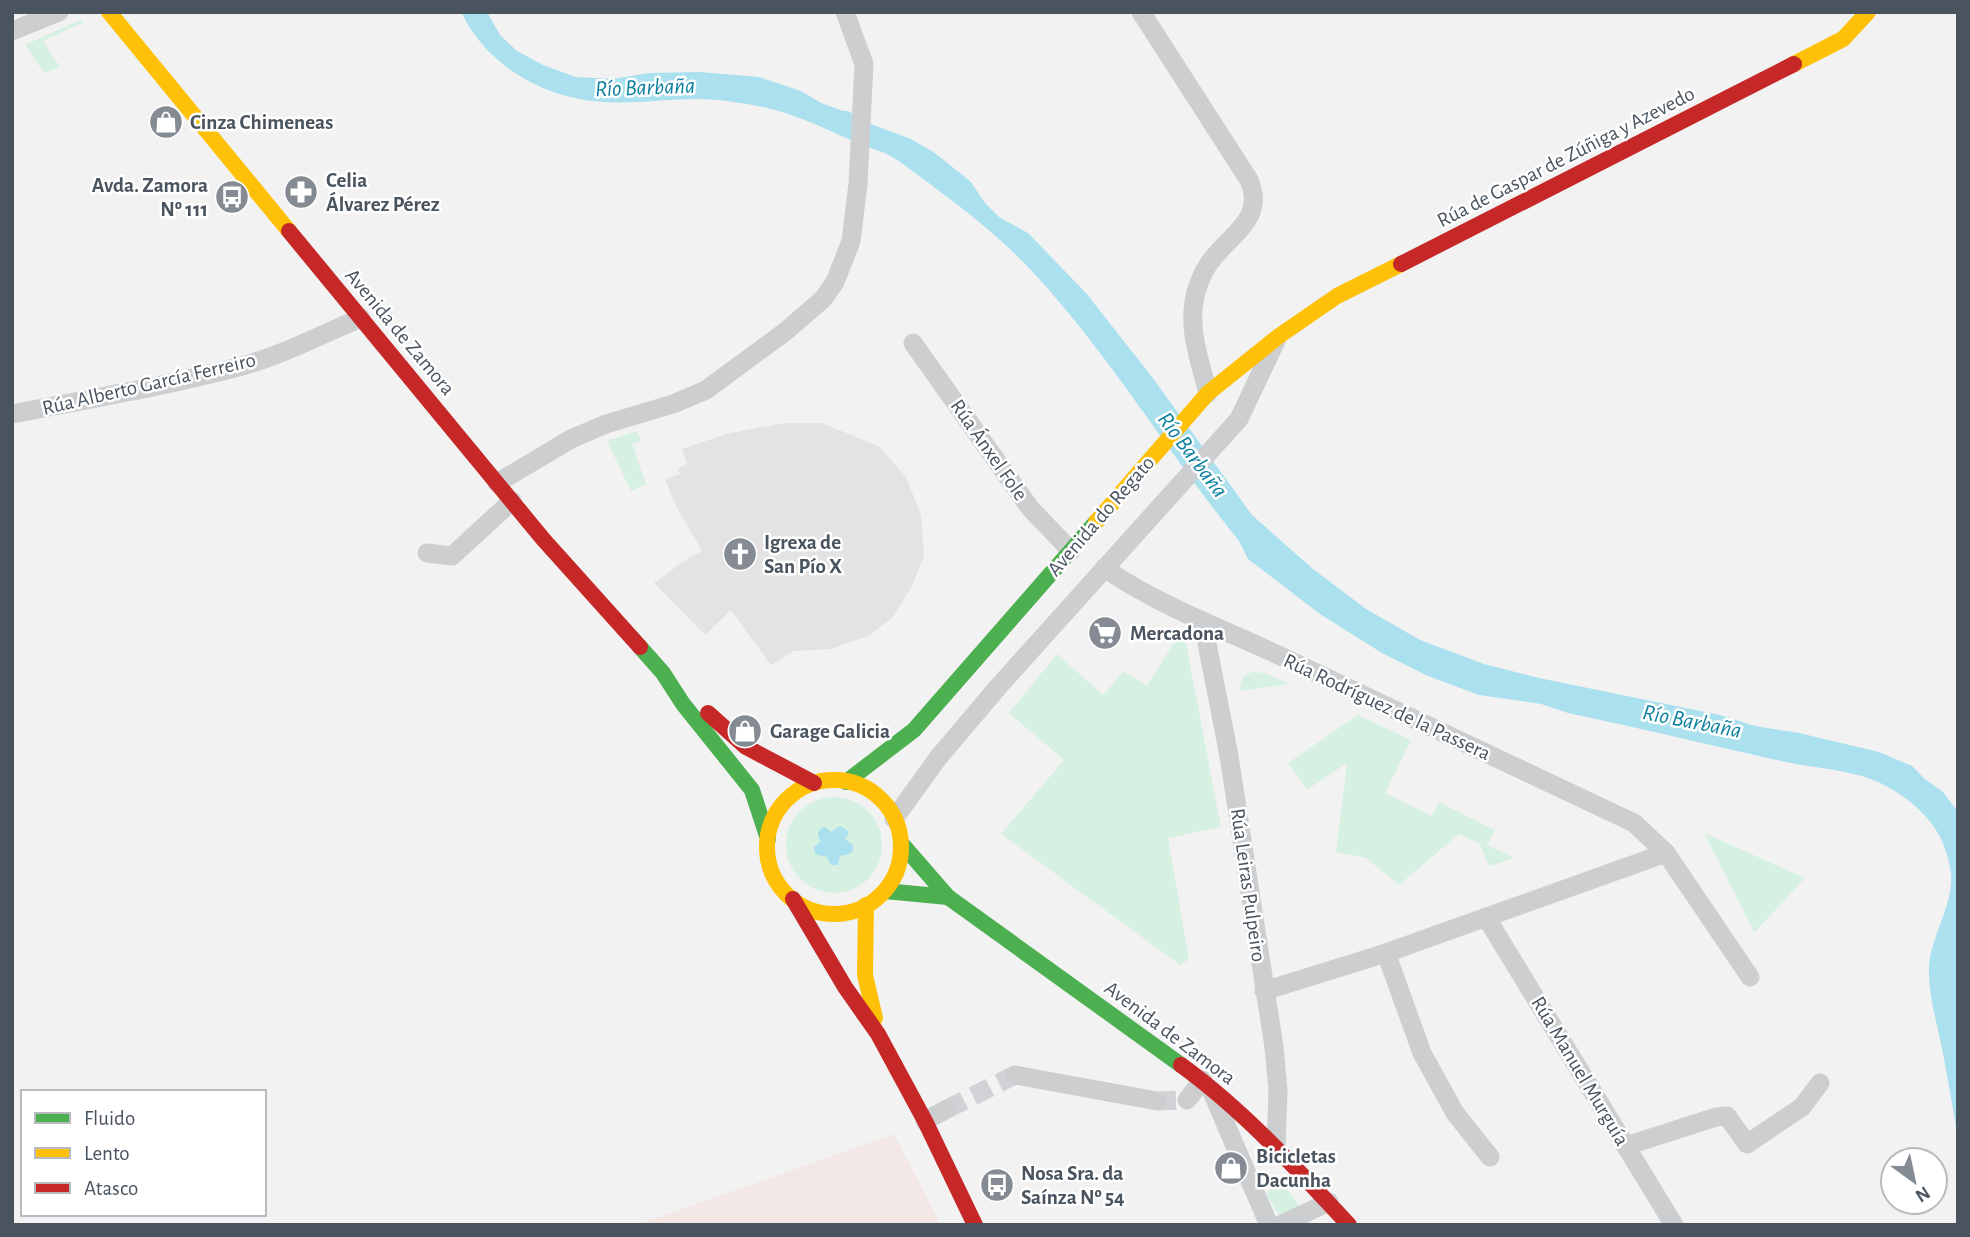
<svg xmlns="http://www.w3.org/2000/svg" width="1970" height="1237" viewBox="0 0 1970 1237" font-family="'Alegreya Sans',sans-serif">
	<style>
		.education { fill: #e4e3e4 }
		.medical { fill: #f4e8e7 }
		.green { fill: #d6f1e1 }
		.water { fill: #abe0ee }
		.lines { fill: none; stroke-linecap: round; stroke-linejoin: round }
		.street-tunnel { stroke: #d0d2d5; stroke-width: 19; stroke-dasharray: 19 10; stroke-linecap: butt }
		.street { stroke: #ccced0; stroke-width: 19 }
		.fast { stroke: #4caf50; stroke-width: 16 }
		.slow { stroke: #ffc107; stroke-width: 16 }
		.jam { stroke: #c62828; stroke-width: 16 }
		.labels { text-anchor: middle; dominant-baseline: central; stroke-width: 5; stroke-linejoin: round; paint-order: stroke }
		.poi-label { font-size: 21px; font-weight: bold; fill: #49545f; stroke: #fff; text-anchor: start }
		.street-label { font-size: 21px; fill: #49545f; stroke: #fff }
		.water-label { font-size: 23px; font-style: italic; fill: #0c809f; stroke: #fff }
	</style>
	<rect width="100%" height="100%" fill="#f2f2f2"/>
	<!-- education -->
	<path class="education" d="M784,423H822L880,447L906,477L921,515L924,556L911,588L892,618L868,636L831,649L794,651L771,665L731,610L705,635L654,583L684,561L702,551L675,504L665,479L680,474L678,468L687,464L682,449L726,434Z"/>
	<!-- medical -->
	<path class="medical" d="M894,1134L941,1225H637Z"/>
	<!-- green -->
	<g class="green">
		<path d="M80,20L84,22L43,41L60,67L44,73L25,45Z"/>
		<path d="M637,431L641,441L632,444L646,484L631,491L607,441Z"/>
		<path d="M1183,628L1221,827L1168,838L1189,959L1180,965L1001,834L1064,760L1009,713L1057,654L1103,695L1124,671L1147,686Z"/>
		<path d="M1252,672L1265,673L1289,684L1239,691L1243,677Z"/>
		<path d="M1358,715L1411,740L1385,793L1432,816L1439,802L1495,830L1487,845L1515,858L1489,866L1480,844L1459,834L1399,885L1366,858L1336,852L1347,763L1307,790L1288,763Z"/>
		<circle cx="834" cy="845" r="48"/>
		<path d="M1704,833L1805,878L1755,932H1754Z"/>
		<path d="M1283,1183L1299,1205V1208L1281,1218L1267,1196L1268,1191Z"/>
	</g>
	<!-- water -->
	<g class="water">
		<path d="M461,12H487L500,35L517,51L543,65L576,77L613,79L649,73L700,72L759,77L801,91L821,103L843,111H848L868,123L911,139L935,153L971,182L985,203L999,217L1028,233L1086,293L1152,377L1252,515L1313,569L1366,609L1420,640L1484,664L1539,678L1720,715L1755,726L1799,733L1879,752L1912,766L1926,780L1943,792L1958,812V1138C1952,1105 1947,1072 1940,1039C1935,1016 1928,990 1929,966C1931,937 1954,903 1951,873C1946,833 1923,807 1888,787C1857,769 1816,769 1781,761C1710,745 1639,728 1568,713L1541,704L1479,695L1428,676L1382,653L1320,614L1248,559L1239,541C1166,451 1107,350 1027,266C989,226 943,194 899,161L885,153C847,141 813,120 775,110C761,106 747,104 733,102C690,94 647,105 604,102C545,99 487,66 461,12Z"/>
		<path d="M823,827L827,828L831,832L840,826L848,831V835L845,839L853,845V851L850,854L840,856L838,865H831L827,857L815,854L814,847L821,841L818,837V832Z"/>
	</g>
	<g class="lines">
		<!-- street-tunnel -->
		<g class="street-tunnel">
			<path d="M1157,1101L1187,1100"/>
			<path d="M947,1109L1015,1075"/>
		</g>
		<!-- street -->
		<g class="street">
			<path d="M1141,12L1249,180C1265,217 1234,232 1214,257C1207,265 1201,277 1198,286C1185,322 1199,358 1208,393"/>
			<path d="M12,31L59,12"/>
			<path d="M913,343L1030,508L1071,551"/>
			<path d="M12,414C89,399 167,386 242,366C283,355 322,334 361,318"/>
			<path d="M497,483L571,439L606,424L673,404L706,390L786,331L823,299L835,282L851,241L858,184L864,64L845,12"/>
			<path d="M427,553L452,556L512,501"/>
			<path d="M1104,568C1161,607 1226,630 1289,660C1404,714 1519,769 1634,823L1666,853L1750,977"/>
			<path d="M1203,623L1229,756L1274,1047L1278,1090L1276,1149"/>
			<path d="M894,819L938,758L998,687L1239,419L1276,341"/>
			<path d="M1486,917L1674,1225"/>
			<path d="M1386,953L1422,1053L1455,1113L1490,1157"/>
			<path d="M1264,991L1386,953L1666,853"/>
			<path d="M1015,1075L1157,1101"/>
			<path d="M1212,1092L1269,1225"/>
			<path d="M1187,1100L1203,1080"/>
			<path d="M925,1121L947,1109"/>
			<path d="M1626,1146L1716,1117L1727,1116L1747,1144L1802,1107L1820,1083"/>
			<path d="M1280,1225L1329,1202"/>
		</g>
		<!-- fast -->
		<g class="fast">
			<path d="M640,647L663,673L683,704L752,790L768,839"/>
			<path d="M846,782L914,730L1096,522"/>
			<path d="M901,843L948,897L1181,1065"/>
			<path d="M885,891L948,897"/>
		</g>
		<!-- slow -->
		<g class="slow">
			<path d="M109,12L289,231"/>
			<path d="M1794,64L1843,39L1868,12"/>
			<path d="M1096,522L1208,393L1279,336L1337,296L1401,264"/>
			<circle cx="834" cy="847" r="67"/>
			<path d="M866,905L865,975L875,1018"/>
		</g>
		<!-- jam -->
		<g class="jam">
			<path d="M289,231L543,539L640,647"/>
			<path d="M1401,264L1794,64"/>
			<path d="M708,713L746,747L814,783"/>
			<path d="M793,899L845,987L878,1034L925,1121L975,1225"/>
			<path d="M1181,1065C1243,1110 1297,1169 1349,1225"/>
		</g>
	</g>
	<!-- icons -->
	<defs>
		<g id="shop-disc" transform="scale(1.75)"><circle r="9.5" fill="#848b92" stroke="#fff"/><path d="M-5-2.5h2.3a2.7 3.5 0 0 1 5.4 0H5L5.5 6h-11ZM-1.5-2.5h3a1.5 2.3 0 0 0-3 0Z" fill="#fff"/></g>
		<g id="pharmacy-disc" transform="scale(1.75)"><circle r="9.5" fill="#848b92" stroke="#fff"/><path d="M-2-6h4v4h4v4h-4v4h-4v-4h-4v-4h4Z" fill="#fff"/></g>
		<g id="bus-disc" transform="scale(1.75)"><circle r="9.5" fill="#848b92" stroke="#fff"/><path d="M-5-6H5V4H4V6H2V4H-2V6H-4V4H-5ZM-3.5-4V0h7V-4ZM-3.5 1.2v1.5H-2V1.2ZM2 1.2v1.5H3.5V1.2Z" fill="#fff"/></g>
		<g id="church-disc" transform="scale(1.75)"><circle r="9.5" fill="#848b92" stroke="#fff"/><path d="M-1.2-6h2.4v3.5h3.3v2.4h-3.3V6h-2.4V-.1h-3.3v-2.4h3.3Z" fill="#fff"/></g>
		<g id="supermarket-disc" transform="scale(1.75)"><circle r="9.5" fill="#848b92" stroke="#fff"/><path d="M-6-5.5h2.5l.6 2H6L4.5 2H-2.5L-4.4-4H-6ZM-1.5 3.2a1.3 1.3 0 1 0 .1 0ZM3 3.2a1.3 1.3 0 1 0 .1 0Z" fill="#fff"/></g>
	</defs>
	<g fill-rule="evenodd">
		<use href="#shop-disc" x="166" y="122"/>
		<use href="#pharmacy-disc" x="301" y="192"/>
		<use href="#bus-disc" x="232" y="197"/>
		<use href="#church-disc" x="740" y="554"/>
		<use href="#supermarket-disc" x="1105" y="633"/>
		<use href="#shop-disc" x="745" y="731"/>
		<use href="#shop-disc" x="1231" y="1168"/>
		<use href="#bus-disc" x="997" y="1185"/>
	</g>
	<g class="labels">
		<!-- poi labels -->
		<g class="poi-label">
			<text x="190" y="122">Cinza Chimeneas</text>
			<text x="326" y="180">Celia<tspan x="326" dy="24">Álvarez Pérez</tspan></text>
			<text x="208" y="185" text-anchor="end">Avda. Zamora<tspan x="208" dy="24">Nº 111</tspan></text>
			<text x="764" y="542">Igrexa de<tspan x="764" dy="24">San Pío X</tspan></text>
			<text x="1130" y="633">Mercadona</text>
			<text x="770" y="731">Garage Galicia</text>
			<text x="1256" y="1156">Bicicletas<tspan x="1256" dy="24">Dacunha</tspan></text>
			<text x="1021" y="1173">Nosa Sra. da<tspan x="1021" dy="24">Saínza Nº 54</tspan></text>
		</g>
		<!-- street labels -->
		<g class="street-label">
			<text transform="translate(1566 157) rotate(-27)">Rúa de Gaspar de Zúñiga y Azevedo</text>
			<text transform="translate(400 332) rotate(50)">Avenida de Zamora</text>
			<text transform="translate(149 384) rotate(-13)">Rúa Alberto García Ferreiro</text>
			<text transform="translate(989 450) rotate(55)">Rúa Ánxel Fole</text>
			<text transform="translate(1101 516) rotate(-49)">Avenida do Regato</text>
			<text transform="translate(1387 707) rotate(25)">Rúa Rodríguez de la Passera</text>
			<text transform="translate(1248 885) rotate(82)">Rúa Leiras Pulpeiro</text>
			<text transform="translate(1170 1033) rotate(37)">Avenida de Zamora</text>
			<text transform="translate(1580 1071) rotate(59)">Rúa Manuel Murguía</text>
		</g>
		<!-- water labels -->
		<g class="water-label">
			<text transform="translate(645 88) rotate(-2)">Río Barbaña</text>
			<text transform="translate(1192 455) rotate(53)">Río Barbaña</text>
			<text transform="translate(1692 722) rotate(11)">Río Barbaña</text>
		</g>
	</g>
	<!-- border -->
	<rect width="1970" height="1237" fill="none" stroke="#49545f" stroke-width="28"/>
	<!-- legend -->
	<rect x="21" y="1090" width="245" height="126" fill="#ffffff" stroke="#b6bbbf" stroke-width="2"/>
	<rect x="35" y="1113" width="35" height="10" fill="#4caf50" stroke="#b6bbbf" stroke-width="2"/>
	<text x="84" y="1125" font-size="21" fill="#49545f">Fluido</text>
	<rect x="35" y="1148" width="35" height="10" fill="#ffc107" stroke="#b6bbbf" stroke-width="2"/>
	<text x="84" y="1160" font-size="21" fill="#49545f">Lento</text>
	<rect x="35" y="1183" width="35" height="10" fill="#c62828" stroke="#b6bbbf" stroke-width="2"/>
	<text x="84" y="1195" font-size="21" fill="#49545f">Atasco</text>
	<!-- north arrow -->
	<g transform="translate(1914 1181) rotate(147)"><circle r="33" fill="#ffffff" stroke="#b6bbbf" stroke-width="2"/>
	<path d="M0-5L12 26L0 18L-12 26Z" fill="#848b92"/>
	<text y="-10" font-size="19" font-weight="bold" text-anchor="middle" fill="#49545f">N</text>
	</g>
</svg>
